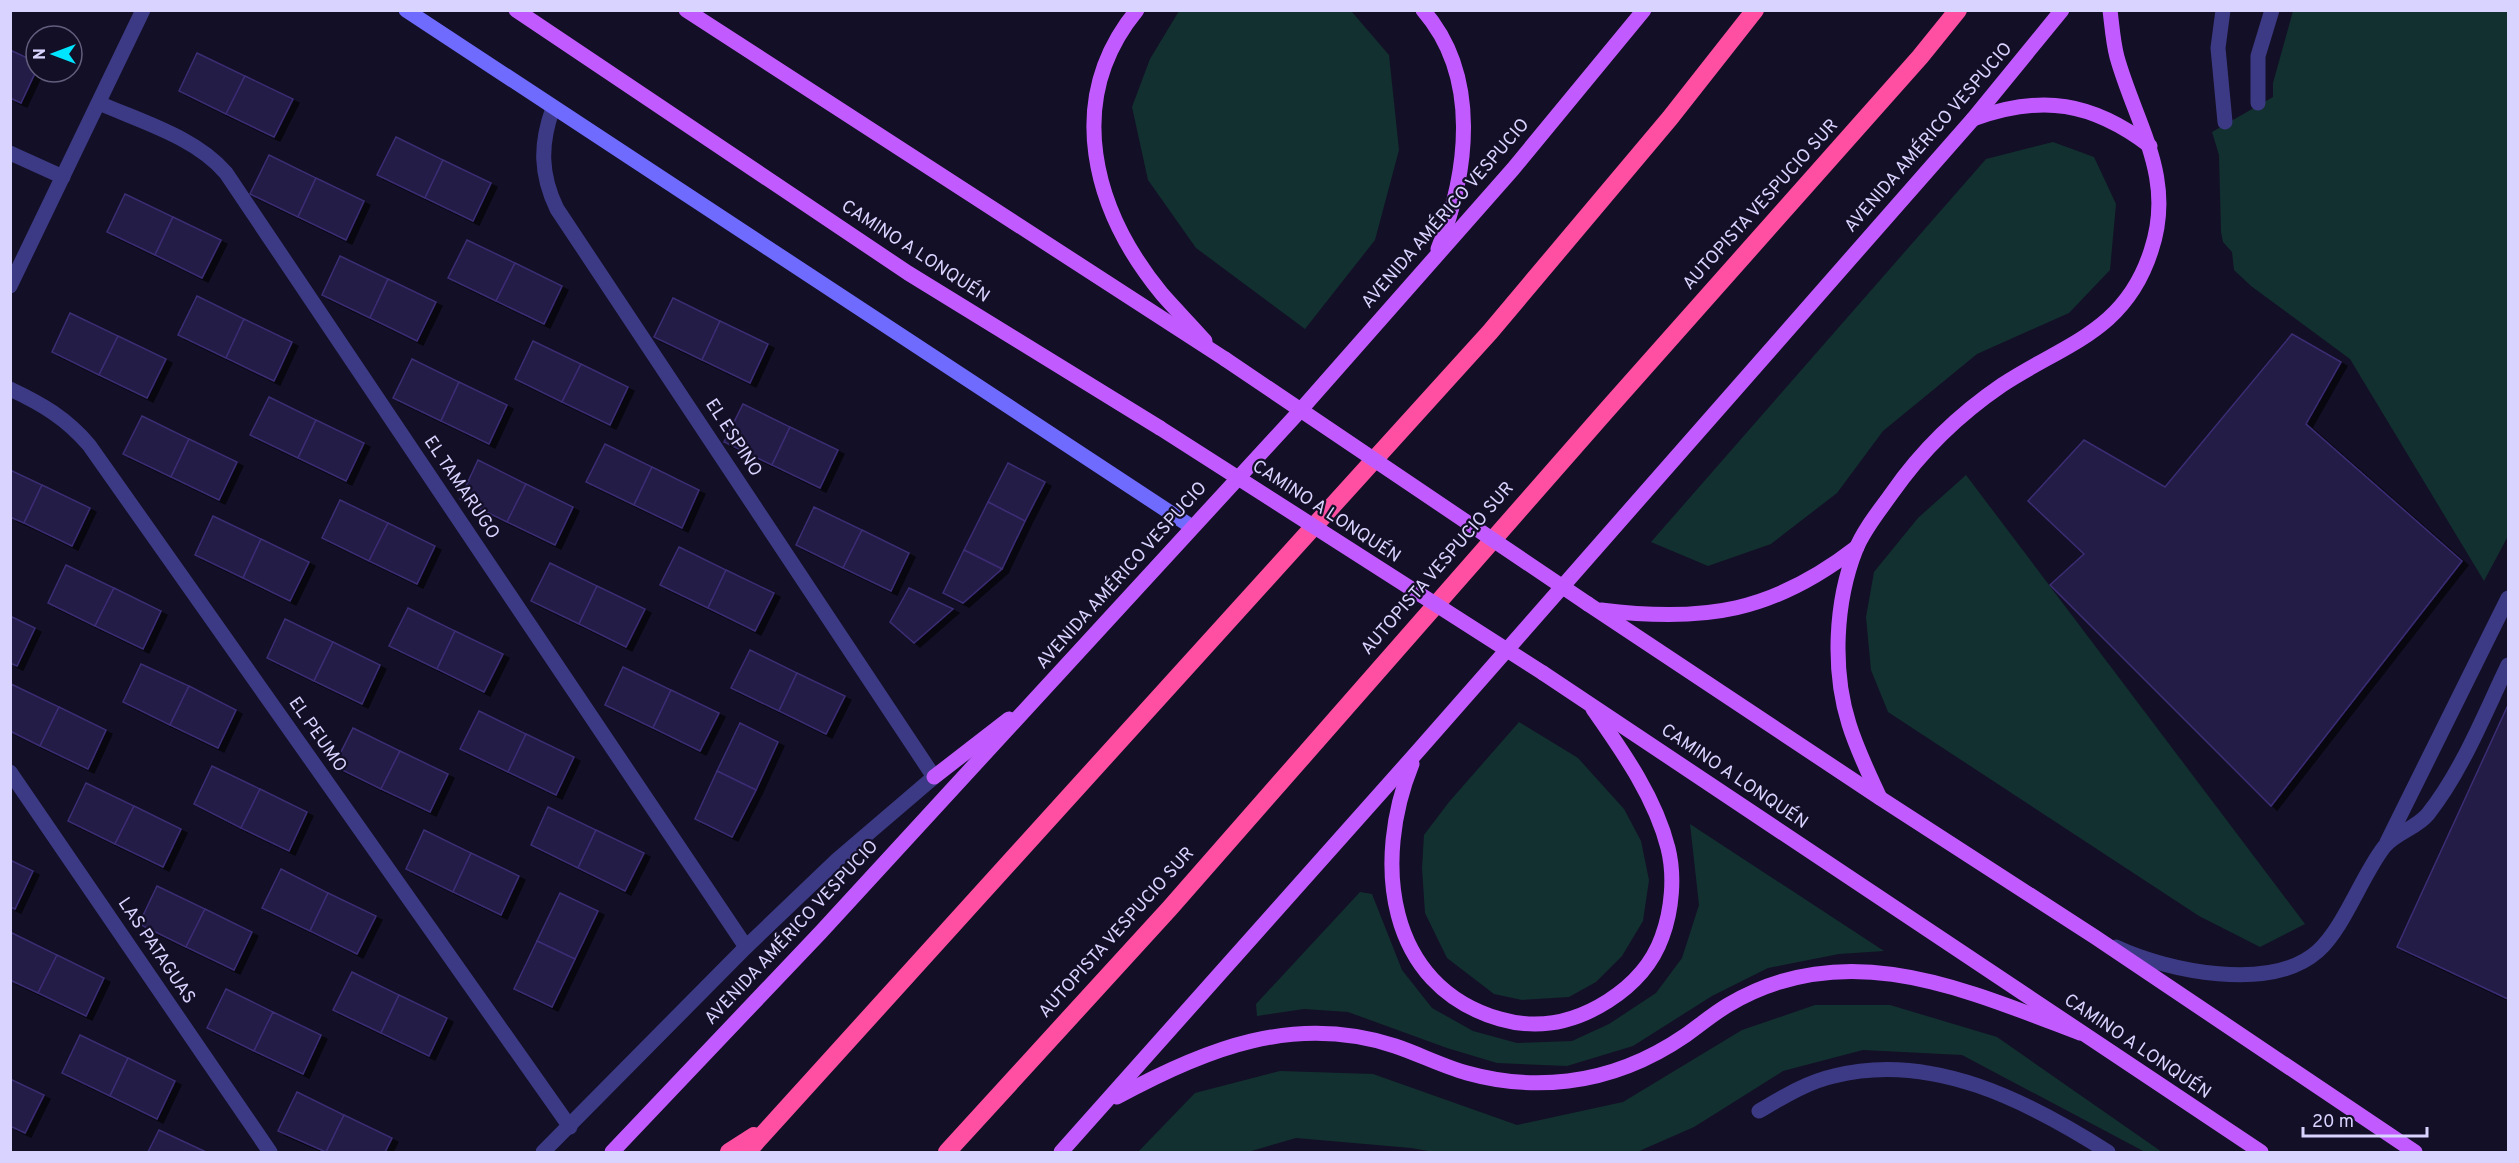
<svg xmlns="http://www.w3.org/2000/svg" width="2519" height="1163" viewBox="0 0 2519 1163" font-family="Overpass,sans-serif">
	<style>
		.green { fill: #12302f }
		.building { fill: #241b47; stroke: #3b2d73; stroke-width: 1.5; filter: url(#shadow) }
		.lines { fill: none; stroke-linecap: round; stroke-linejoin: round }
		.lane { stroke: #3d3a85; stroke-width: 15 }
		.street { stroke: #3d3a85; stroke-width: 15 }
		.secondary { stroke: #6f6bff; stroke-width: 15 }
		.primary { stroke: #c25bff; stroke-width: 15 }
		.highway { stroke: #ff4fa3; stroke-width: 18 }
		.primary-bridge { stroke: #c25bff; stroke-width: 15 }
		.labels { text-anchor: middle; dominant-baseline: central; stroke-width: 4.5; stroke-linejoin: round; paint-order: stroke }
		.street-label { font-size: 18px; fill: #d9d4ff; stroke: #130f26 }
	</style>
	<defs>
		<filter id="shadow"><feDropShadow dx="6" dy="4" stdDeviation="0" flood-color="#0009"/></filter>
	</defs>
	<rect width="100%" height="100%" fill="#130f26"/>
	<!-- green -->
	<g class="green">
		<path d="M1179,11H1346L1352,12L1389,55L1399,150L1375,240L1305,329L1196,248L1148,180L1132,107L1150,59Z"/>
		<path d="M2293,11H2508V536L2484,581L2350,359L2251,286L2234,270L2232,252L2223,242L2221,232L2219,155L2212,132L2273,97V83Z"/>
		<path d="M2053,142L2094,157L2116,204L2110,270L2069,313L1977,354L1883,431L1837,493L1771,544L1708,566L1651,542L1986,159Z"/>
		<path d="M1966,475L2305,924L2260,947L2199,916L1888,712L1871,670L1866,617L1874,572L1918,518Z"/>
		<path d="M1519,722L1578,758L1624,809L1641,841L1649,880L1643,921L1622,956L1596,982L1569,997L1522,1000L1494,994L1447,958L1425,913L1422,868L1424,835L1449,802Z"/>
		<path d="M1690,824L1884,951L1839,954L1768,968L1712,996L1633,1046L1567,1066L1497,1063L1447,1048L1348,1012L1304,1009L1257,1016L1256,1004L1360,892L1372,894L1402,970L1432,1008L1473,1031L1517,1043L1572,1041L1609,1024L1656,993L1682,958L1699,905Z"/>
		<path d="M1815,1005H1890L1997,1037L2162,1152H2145L1962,1055L1863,1050L1783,1071L1694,1127L1637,1152H1434L1411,1148L1296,1138L1248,1152H1138L1195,1093L1280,1071L1373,1074L1517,1125L1623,1102L1742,1030Z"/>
	</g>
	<!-- building -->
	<g class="building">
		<path d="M10,50L36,62V71L21,103L10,98Z"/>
		<path d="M197,53L245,76L226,114L179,91Z"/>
		<path d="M245,76L293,99L274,137L226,114Z"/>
		<path d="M396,137L443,160L425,198L377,175Z"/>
		<path d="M269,155L316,178L298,217L250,194Z"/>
		<path d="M443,160L491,183L473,221L425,198Z"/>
		<path d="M316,178L364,201L346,240L298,217Z"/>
		<path d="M125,194L173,217L155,255L107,232Z"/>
		<path d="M173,217L221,240L202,278L155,255Z"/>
		<path d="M467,240L515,263L496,301L448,278Z"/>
		<path d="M340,256L388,279L370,318L322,295Z"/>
		<path d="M515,263L562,286L544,324L496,301Z"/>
		<path d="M388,279L436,302L417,341L370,318Z"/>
		<path d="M197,296L244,319L226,358L178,335Z"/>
		<path d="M673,298L720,321L702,360L654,337Z"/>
		<path d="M70,313L118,336L99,375L52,352Z"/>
		<path d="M244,319L292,342L274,381L226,358Z"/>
		<path d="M720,321L768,344L750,383L702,360Z"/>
		<path d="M2292,334L2341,362L2306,424L2462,561L2271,806L2050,585L2084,554L2028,501L2084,440L2165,487Z"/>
		<path d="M118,336L166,359L147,398L99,375Z"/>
		<path d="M533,341L581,364L562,402L515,379Z"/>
		<path d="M412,359L459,382L441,421L393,398Z"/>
		<path d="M581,364L628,387L610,425L562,402Z"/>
		<path d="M459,382L507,405L489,444L441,421Z"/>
		<path d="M269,397L316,420L298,458L250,435Z"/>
		<path d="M743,404L790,427L772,465L724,442Z"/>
		<path d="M142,416L189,439L171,477L123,454Z"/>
		<path d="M316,420L364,443L346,481L298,458Z"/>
		<path d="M790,427L838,450L820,488L772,465Z"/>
		<path d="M189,439L237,462L219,500L171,477Z"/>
		<path d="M605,444L652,467L634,505L586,482Z"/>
		<path d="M478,460L526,484L507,522L460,499Z"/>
		<path d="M1008,463L1045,482L1025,521L988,502Z"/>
		<path d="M652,467L699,490L682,528L634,505Z"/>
		<path d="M10,470L42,485L24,523L10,517Z"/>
		<path d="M526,484L573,507L555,545L507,522Z"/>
		<path d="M42,485L90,508L72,546L24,523Z"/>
		<path d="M340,500L388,523L369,561L322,538Z"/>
		<path d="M988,502L1025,521L1002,569L964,550Z"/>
		<path d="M814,507L862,530L843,568L796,545Z"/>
		<path d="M213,516L261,539L243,578L195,555Z"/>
		<path d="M388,523L435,546L417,584L369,561Z"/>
		<path d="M862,530L909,553L891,591L843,568Z"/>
		<path d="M261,539L309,562L290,601L243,578Z"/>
		<path d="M679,547L726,570L708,608L660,585Z"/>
		<path d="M964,550L1002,569L963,603L943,593Z"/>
		<path d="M550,563L597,586L579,624L531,601Z"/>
		<path d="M66,565L114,588L95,626L48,603Z"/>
		<path d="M726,570L774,593L755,631L708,608Z"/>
		<path d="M597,586L645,609L626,647L579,624Z"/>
		<path d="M114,588L161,611L143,649L95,626Z"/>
		<path d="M909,588L953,609L914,643L890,622Z"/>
		<path d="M408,608L455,631L437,669L389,646Z"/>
		<path d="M10,616L35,628L17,666L10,663Z"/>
		<path d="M285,619L333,642L314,681L267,658Z"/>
		<path d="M455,631L503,654L484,692L437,669Z"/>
		<path d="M333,642L380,665L362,704L314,681Z"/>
		<path d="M750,650L797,673L779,711L731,688Z"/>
		<path d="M141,664L189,686L170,725L123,702Z"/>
		<path d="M623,667L671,690L653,728L605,705Z"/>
		<path d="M797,673L845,696L826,734L779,711Z"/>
		<path d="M11,684L59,707L40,746L10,731Z"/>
		<path d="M189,686L236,710L218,748L170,725Z"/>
		<path d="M671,690L719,713L700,751L653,728Z"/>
		<path d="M2508,705V999L2397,947Z"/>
		<path d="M59,707L106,730L88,769L40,746Z"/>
		<path d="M479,711L526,734L508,772L460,749Z"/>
		<path d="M740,723L778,742L756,790L717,771Z"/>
		<path d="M353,728L400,751L381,789L334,766Z"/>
		<path d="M526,734L574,757L556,795L508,772Z"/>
		<path d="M400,751L448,774L430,812L381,789Z"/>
		<path d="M212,766L260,789L241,828L194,804Z"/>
		<path d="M717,771L756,790L732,837L695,819Z"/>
		<path d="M86,783L134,806L115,844L68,821Z"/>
		<path d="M260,789L307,812L289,851L241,828Z"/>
		<path d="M134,806L181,829L163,867L115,844Z"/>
		<path d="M548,807L596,830L578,868L531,845Z"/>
		<path d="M424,830L471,853L453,892L406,869Z"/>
		<path d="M596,830L644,853L625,891L578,868Z"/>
		<path d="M471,853L519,876L501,915L453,892Z"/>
		<path d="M10,860L33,871L15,909L10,907Z"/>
		<path d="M281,869L328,893L310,931L262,908Z"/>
		<path d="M157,886L205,909L186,947L139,924Z"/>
		<path d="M328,893L376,916L357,954L310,931Z"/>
		<path d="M560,893L598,911L575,959L537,941Z"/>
		<path d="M205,909L252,932L234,970L186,947Z"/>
		<path d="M10,932L57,955L38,993L10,980Z"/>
		<path d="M537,941L575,959L552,1007L514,989Z"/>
		<path d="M57,955L104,978L86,1016L38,993Z"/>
		<path d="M352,972L399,995L381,1033L333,1010Z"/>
		<path d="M226,989L273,1012L254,1051L207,1028Z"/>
		<path d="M399,995L447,1018L429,1056L381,1033Z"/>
		<path d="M273,1012L321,1035L303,1074L254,1051Z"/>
		<path d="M80,1035L128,1058L110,1096L62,1073Z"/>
		<path d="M128,1058L175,1081L157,1119L110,1096Z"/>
		<path d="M10,1079L44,1095L25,1133L10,1126Z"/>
		<path d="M297,1092L344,1115L326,1152L278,1131Z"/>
		<path d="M344,1115L392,1138L385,1152H326Z"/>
		<path d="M159,1130L206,1152H148Z"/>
	</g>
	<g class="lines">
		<!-- lane -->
		<g class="lane">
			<path d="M2223,10L2218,48L2225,122"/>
			<path d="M2258,103V56L2272,10"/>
			<path d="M2387,842L2508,598"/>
			<path d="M2116,947C2167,971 2271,993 2318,951C2345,926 2361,877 2384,847C2395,833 2417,828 2428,814C2462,771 2484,715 2508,665"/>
		</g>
		<!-- street -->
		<g class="street">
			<path d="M99,103C142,122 195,137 226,173L746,947"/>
			<path d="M10,153L63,177"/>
			<path d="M10,286L143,10"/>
			<path d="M10,389C42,404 66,418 89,445L570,1127"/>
			<path d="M10,772L270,1152"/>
			<path d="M1759,1111C1783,1097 1807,1082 1834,1076C1931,1051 2028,1101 2108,1152"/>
			<path d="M543,1152L746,947L837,860L934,777L557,209C540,174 540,144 553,108"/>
		</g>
		<!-- secondary -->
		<path class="secondary" d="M406,10L1192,527"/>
		<!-- primary -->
		<g class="primary">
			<path d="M516,10L908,273L1160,428"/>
			<path d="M686,10L1225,359"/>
			<path d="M1137,10C1063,100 1093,210 1162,294C1176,310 1191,325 1205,341"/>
			<path d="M1423,10C1481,77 1468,173 1438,249"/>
			<path d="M1973,119C2042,94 2092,102 2150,146"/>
			<path d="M1588,604L1880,798L2095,937L2415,1152"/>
			<path d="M1601,610C1705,623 1773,612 1857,547"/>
			<path d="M1543,673L2261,1152"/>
			<path d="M1412,764C1373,860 1385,986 1500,1019C1538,1030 1575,1022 1608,1001C1633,985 1652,965 1662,937C1672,910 1675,876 1668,848C1655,797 1623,752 1593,709"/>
			<path d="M934,777L1009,719"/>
			<path d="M1880,798C1869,774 1857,750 1849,724C1832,670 1835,602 1856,549C1864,529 1880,510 1892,493C1922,450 1958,415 2002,385C2064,344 2125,332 2151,251C2176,177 2136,125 2117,57C2113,42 2112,26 2110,10"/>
			<path d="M1117,1097C1205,1049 1294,1013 1395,1046C1419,1054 1442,1066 1467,1073C1499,1082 1534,1085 1568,1081C1610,1076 1651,1059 1686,1035C1700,1025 1713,1014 1728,1005C1845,935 1964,989 2080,1033"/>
			<path d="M612,1152L821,932L1298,413L1513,169L1644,10"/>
			<path d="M1061,1152L1418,751L1973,119L2062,10"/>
		</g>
		<!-- highway -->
		<g class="highway">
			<path d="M729,1152L754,1136"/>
			<path d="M747,1152L1490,332L1670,118L1755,10"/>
			<path d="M947,1152L1170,908L1605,412L1920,57L1958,10"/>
		</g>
		<!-- primary-bridge -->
		<g class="primary-bridge">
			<path d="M1225,359L1588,604"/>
			<path d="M1160,428L1543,673"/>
		</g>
	</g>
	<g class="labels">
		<!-- street labels -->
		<g class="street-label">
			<text transform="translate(1929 138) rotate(-49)">AVENIDA AMÉRICO VESPUCIO</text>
			<text transform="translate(1761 205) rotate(-48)">AUTOPISTA VESPUCIO SUR</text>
			<text transform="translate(1446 214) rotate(-49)">AVENIDA AMÉRICO VESPUCIO</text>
			<text transform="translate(915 252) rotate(33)">CAMINO A LONQUÉN</text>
			<text transform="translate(733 438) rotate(57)">EL ESPINO</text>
			<text transform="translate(461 488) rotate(56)">EL TAMARUGO</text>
			<text transform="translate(1326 512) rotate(33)">CAMINO A LONQUÉN</text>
			<text transform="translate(1438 569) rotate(-49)">AUTOPISTA VESPUCIO SUR</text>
			<text transform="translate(1122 576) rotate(-48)">AVENIDA AMÉRICO VESPUCIO</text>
			<text transform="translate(317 735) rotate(55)">EL PEUMO</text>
			<text transform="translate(1734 777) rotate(34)">CAMINO A LONQUÉN</text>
			<text transform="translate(792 933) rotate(-47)">AVENIDA AMÉRICO VESPUCIO</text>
			<text transform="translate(1117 933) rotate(-48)">AUTOPISTA VESPUCIO SUR</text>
			<text transform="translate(156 951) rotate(56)">LAS PATAGUAS</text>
			<text transform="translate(2137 1047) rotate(34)">CAMINO A LONQUÉN</text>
		</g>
	</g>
	<!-- border -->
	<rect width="2519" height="1163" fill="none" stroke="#d9d4ff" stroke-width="24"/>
	<!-- north arrow -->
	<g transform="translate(54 54) rotate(270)"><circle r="28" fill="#130f26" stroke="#625e7d" stroke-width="1.5"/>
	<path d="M0-4.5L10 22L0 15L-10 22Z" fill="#00e5ff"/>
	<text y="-9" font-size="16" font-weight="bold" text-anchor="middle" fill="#d9d4ff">N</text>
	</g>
	<!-- scale -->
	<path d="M2303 1127v9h124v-9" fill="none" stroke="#d9d4ff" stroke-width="3"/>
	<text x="2312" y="1127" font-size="18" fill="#d9d4ff" stroke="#130f26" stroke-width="4.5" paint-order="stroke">20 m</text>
</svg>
